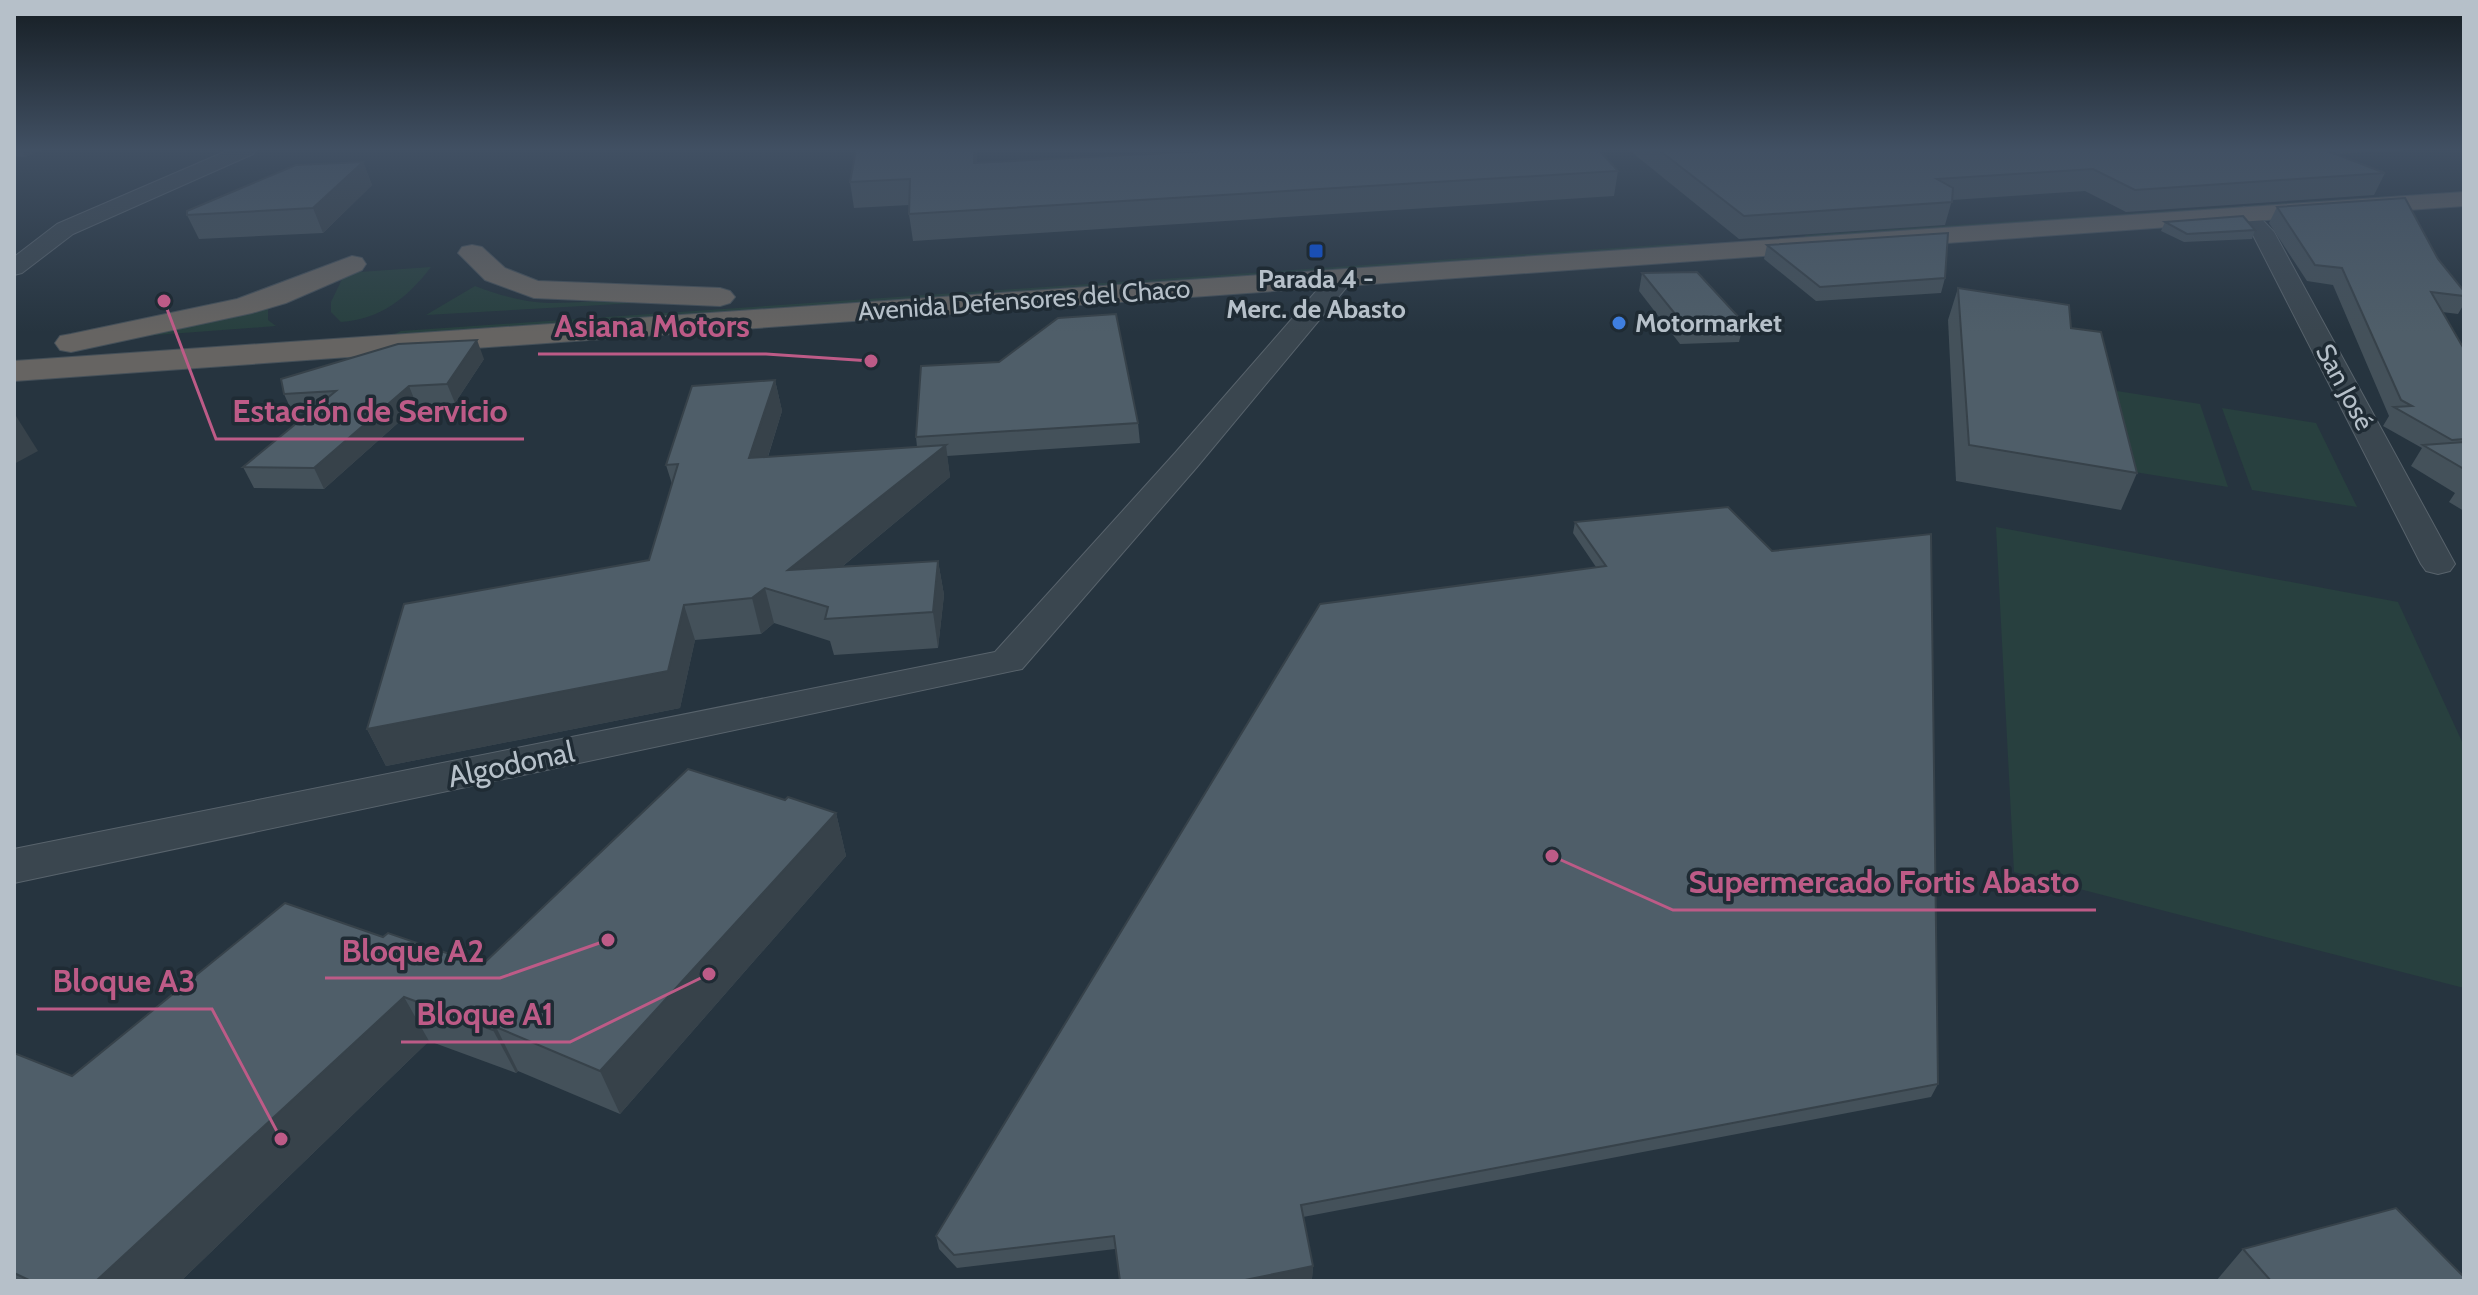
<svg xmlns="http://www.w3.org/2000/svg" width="2478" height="1295" viewBox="0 0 2478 1295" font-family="Cabin,sans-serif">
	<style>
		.green { fill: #28403f }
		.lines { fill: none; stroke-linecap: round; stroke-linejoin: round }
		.minor-casing { stroke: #58636c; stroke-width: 2 }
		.trunk-casing { stroke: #455059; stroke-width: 2 }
		.minor { fill: #3a464f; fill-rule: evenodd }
		.trunk { fill: #666462; fill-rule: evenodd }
		.wall { fill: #44515a }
		.shaded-wall { fill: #37424a }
		.building { fill: #4f5e69; stroke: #37424a; stroke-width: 2 }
		.transit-dot { fill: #1a4fb4; stroke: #1f2b34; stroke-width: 3 }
		.shop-dot { fill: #3f7fe0; stroke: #1f2b34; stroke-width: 3 }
		.labels { text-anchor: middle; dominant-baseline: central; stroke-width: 7; stroke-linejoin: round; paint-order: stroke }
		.far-poi-label { font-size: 26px; font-weight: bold; fill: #b6c0c9; stroke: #1f2b34 }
		.far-street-label { font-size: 26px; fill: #b6c0c9; stroke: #1f2b34 }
		.street-label { font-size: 30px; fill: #b6c0c9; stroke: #1f2b34 }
		.leader { fill: none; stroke: #bd5b87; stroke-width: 3 }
		.callout-dot { fill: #bd5b87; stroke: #1f2b34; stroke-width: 3 }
		.callout-label { font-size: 32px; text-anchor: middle; font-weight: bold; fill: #bd5b87; stroke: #1f2b34; stroke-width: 7; stroke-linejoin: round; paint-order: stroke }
	</style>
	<rect width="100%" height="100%" fill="#26343f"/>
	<!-- green -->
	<g class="green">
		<path d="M2464,191L1810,238L1804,236L1806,235Z"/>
		<path d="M1687,243L1692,245L393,335L401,331Z"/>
		<path d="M431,267C407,298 381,319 341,322L331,312V302L345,273Z"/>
		<path d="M475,286C499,295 522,302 548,303C577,303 607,299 636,303L426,315Z"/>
		<path d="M272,305L268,310V320L276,326L129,337Z"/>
		<path d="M2104,389L2200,404L2228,487L2122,470Z"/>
		<path d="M2222,408L2316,423L2357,507L2252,490Z"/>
		<path d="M1996,527L2398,602L2464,746V988L2014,872Z"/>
	</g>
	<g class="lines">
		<!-- minor casing -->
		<g class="minor-casing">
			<g id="minor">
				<path d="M229,150H256L253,154L73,234L22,273L14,275V257L57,224Z"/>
				<path d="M2244,207L2252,209L2274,232L2455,564L2450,571L2438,574L2426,571L2421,564L2253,235L2233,214Z"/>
				<path d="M1341,271L1350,273L1353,278L1350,283L1197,467L1022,669L14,883V849L995,652L1175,453L1332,273Z"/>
			</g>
		</g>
		<!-- trunk casing -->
		<g class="trunk-casing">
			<g id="trunk">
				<path d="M2464,192V206L14,381V361Z"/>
				<path d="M472,245L482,247L505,268L538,281L720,288L730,291L735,297L730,303L720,306L534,298L485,280L458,253L462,247Z"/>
				<path d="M352,256L362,258L366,264L362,270L286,303L252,313L71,352L60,350L55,343L60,336L71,334L237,299Z"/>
			</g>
		</g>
		<!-- minor -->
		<use href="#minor" class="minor"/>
		<!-- trunk -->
		<use href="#trunk" class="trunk"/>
	</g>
	<!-- wall -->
	<g class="wall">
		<path d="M14,150H42L25,157L14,156Z"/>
		<path d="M1629,150H2412L2335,154L2385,173L2374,195L2126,212L2085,191L1952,200L1945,225L1739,239Z"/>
		<path d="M363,162L372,185L323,233L199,239L187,215Z"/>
		<path d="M977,163L1618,171L1614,196L913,241L909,214V205L854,208L850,182Z"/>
		<path d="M2277,207L2438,259L2464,291V304L2458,314L2442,312L2464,349V511L2449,502L2455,493L2411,466L2422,448L2383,426L2389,416L2333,285L2307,281L2269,223Z"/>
		<path d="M2165,222L2255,230L2252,239L2184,242L2161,231Z"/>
		<path d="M1767,245L1945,278L1941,293L1816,301L1764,259Z"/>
		<path d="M1642,273L1744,323L1739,342L1680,344L1639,291Z"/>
		<path d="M1958,288L2071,328L2137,473L2121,510L1956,481L1948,320Z"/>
		<path d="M484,359L455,403L417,406L324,489L254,488L243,467L309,413L293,414L284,394Z"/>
		<path d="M775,380L782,411L768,457L917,447L916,437L1138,423L1140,443L947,456L950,477L843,566L938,561L944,595L938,648L834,655L830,641L774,623L761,634L695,640L680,708L386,766L367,729L649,560L672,484L666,465Z"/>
		<path d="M1728,507L1938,1084L1931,1097L1303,1217L1313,1266L1312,1279L1115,1249L957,1268L939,1249L936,1236L1596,567L1573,533L1575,522Z"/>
		<path d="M785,800L836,813L846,856L620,1114L518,1071L516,1073L429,1041L181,1281H14V1053L72,1076L482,965Z"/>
		<path d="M2243,1249L2464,1281H2216Z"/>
	</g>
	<!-- shaded-wall -->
	<g class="shaded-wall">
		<path d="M22,150H42L25,157Z"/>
		<path d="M974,150H977V188L974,163Z"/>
		<path d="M363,162L372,185L323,233L313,208Z"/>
		<path d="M477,340L484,359L455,403L447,384Z"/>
		<path d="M775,380L782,411L757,491L749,458Z"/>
		<path d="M409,386L417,406L324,489L314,468Z"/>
		<path d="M16,416L38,451L14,464V417Z"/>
		<path d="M946,445L950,477L803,599L788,570Z"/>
		<path d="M938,561L944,595L938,648L933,612Z"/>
		<path d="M765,588L774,623L761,634L752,598Z"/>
		<path d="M684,605L695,640L680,708L386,766L367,729Z"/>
		<path d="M836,813L846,856L620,1114L600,1071Z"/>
		<path d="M404,997L429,1041L181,1281H96Z"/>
		<path d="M496,1027L518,1071L516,1073L493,1030Z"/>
		<path d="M1313,1266L1312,1279L1300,1281H1240Z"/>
	</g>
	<!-- building -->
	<g class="building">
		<path d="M856,150H974V163L1225,150H1599L1618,171L909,214L910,179L850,182Z"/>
		<path d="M1659,150H2325L2385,173L2135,190L2093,169L1937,179L1953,188L1952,202L1744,216Z"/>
		<path d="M363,162L313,208L187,215V211L296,165Z"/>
		<path d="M2405,198L2438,259L2464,291V296L2431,292L2464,349V439L2452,440L2394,407L2412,406L2401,400L2342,268L2315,265L2277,207Z"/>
		<path d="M2243,216L2255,230L2187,234L2165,222Z"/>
		<path d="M1948,233L1945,278L1820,287L1767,245Z"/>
		<path d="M1697,272L1744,323L1684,325L1642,273Z"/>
		<path d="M1958,288L2069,305L2071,328L2101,332L2137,473L1969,445Z"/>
		<path d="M1116,314L1138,423L916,437L921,366L999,362L1058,318Z"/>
		<path d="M477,340L447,384L409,386L314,468L243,467L336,391L284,394L281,379L398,344Z"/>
		<path d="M775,380L749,458L946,445L788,570L938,561L933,612L825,619L828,607L765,588L752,598L684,605L668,671L367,729L404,604L649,560L678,464L666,465L692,386Z"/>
		<path d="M2464,442V469L2423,445Z"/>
		<path d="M1728,507L1772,551L1931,534L1938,1084L1301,1205L1313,1266L1240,1281H1120L1114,1236L954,1255L936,1236L1320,604L1606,566L1575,522Z"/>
		<path d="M688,769L785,800L788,797L836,813L600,1071L496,1027L493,1030L404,997L96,1281H31L14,1273V1053L72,1076L285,903L383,937L388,933L482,965Z"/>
		<path d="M2396,1208L2464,1277V1281H2271L2243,1249Z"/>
	</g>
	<!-- sky -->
	<linearGradient id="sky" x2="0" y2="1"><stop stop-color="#151d23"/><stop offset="0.45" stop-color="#415063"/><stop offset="1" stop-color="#415063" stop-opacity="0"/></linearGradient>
	<rect width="2478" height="332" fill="url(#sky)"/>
	<!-- markers -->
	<rect class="transit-dot" x="1308" y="243" width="16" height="16" rx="4"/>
	<circle class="shop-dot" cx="1619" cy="323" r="8"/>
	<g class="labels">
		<!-- far-poi labels -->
		<g class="far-poi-label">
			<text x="1316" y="279">Parada 4 -<tspan x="1316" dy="30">Merc. de Abasto</tspan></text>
			<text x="1635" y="323" text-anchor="start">Motormarket</text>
		</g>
		<!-- far-street labels -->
		<g class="far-street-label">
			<text transform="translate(1024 300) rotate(-4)">Avenida Defensores del Chaco</text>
			<text transform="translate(2345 387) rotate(62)">San José</text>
		</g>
		<!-- street labels -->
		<g class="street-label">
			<text transform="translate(511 764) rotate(-12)">Algodonal</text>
		</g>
	</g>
	<!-- callouts -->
	<path class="leader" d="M871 361L766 354H538M164 301L216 439H524M1552 856L1673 910H2096M608 940L500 978H325M281 1139L212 1009H37M709 974L570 1042H401"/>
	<g class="callout-dot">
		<circle cx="871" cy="361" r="8"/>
		<circle cx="164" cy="301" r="8"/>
		<circle cx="1552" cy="856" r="8"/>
		<circle cx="608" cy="940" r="8"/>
		<circle cx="281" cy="1139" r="8"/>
		<circle cx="709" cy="974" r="8"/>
	</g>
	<g class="callout-label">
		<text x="652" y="337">Asiana Motors</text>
		<text x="370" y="422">Estación de Servicio</text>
		<text x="1884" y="893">Supermercado Fortis Abasto</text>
		<text x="413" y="962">Bloque A2</text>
		<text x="124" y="992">Bloque A3</text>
		<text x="485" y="1025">Bloque A1</text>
	</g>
	<!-- border -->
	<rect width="2478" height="1295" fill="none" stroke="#b6c0c9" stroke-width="32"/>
</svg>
